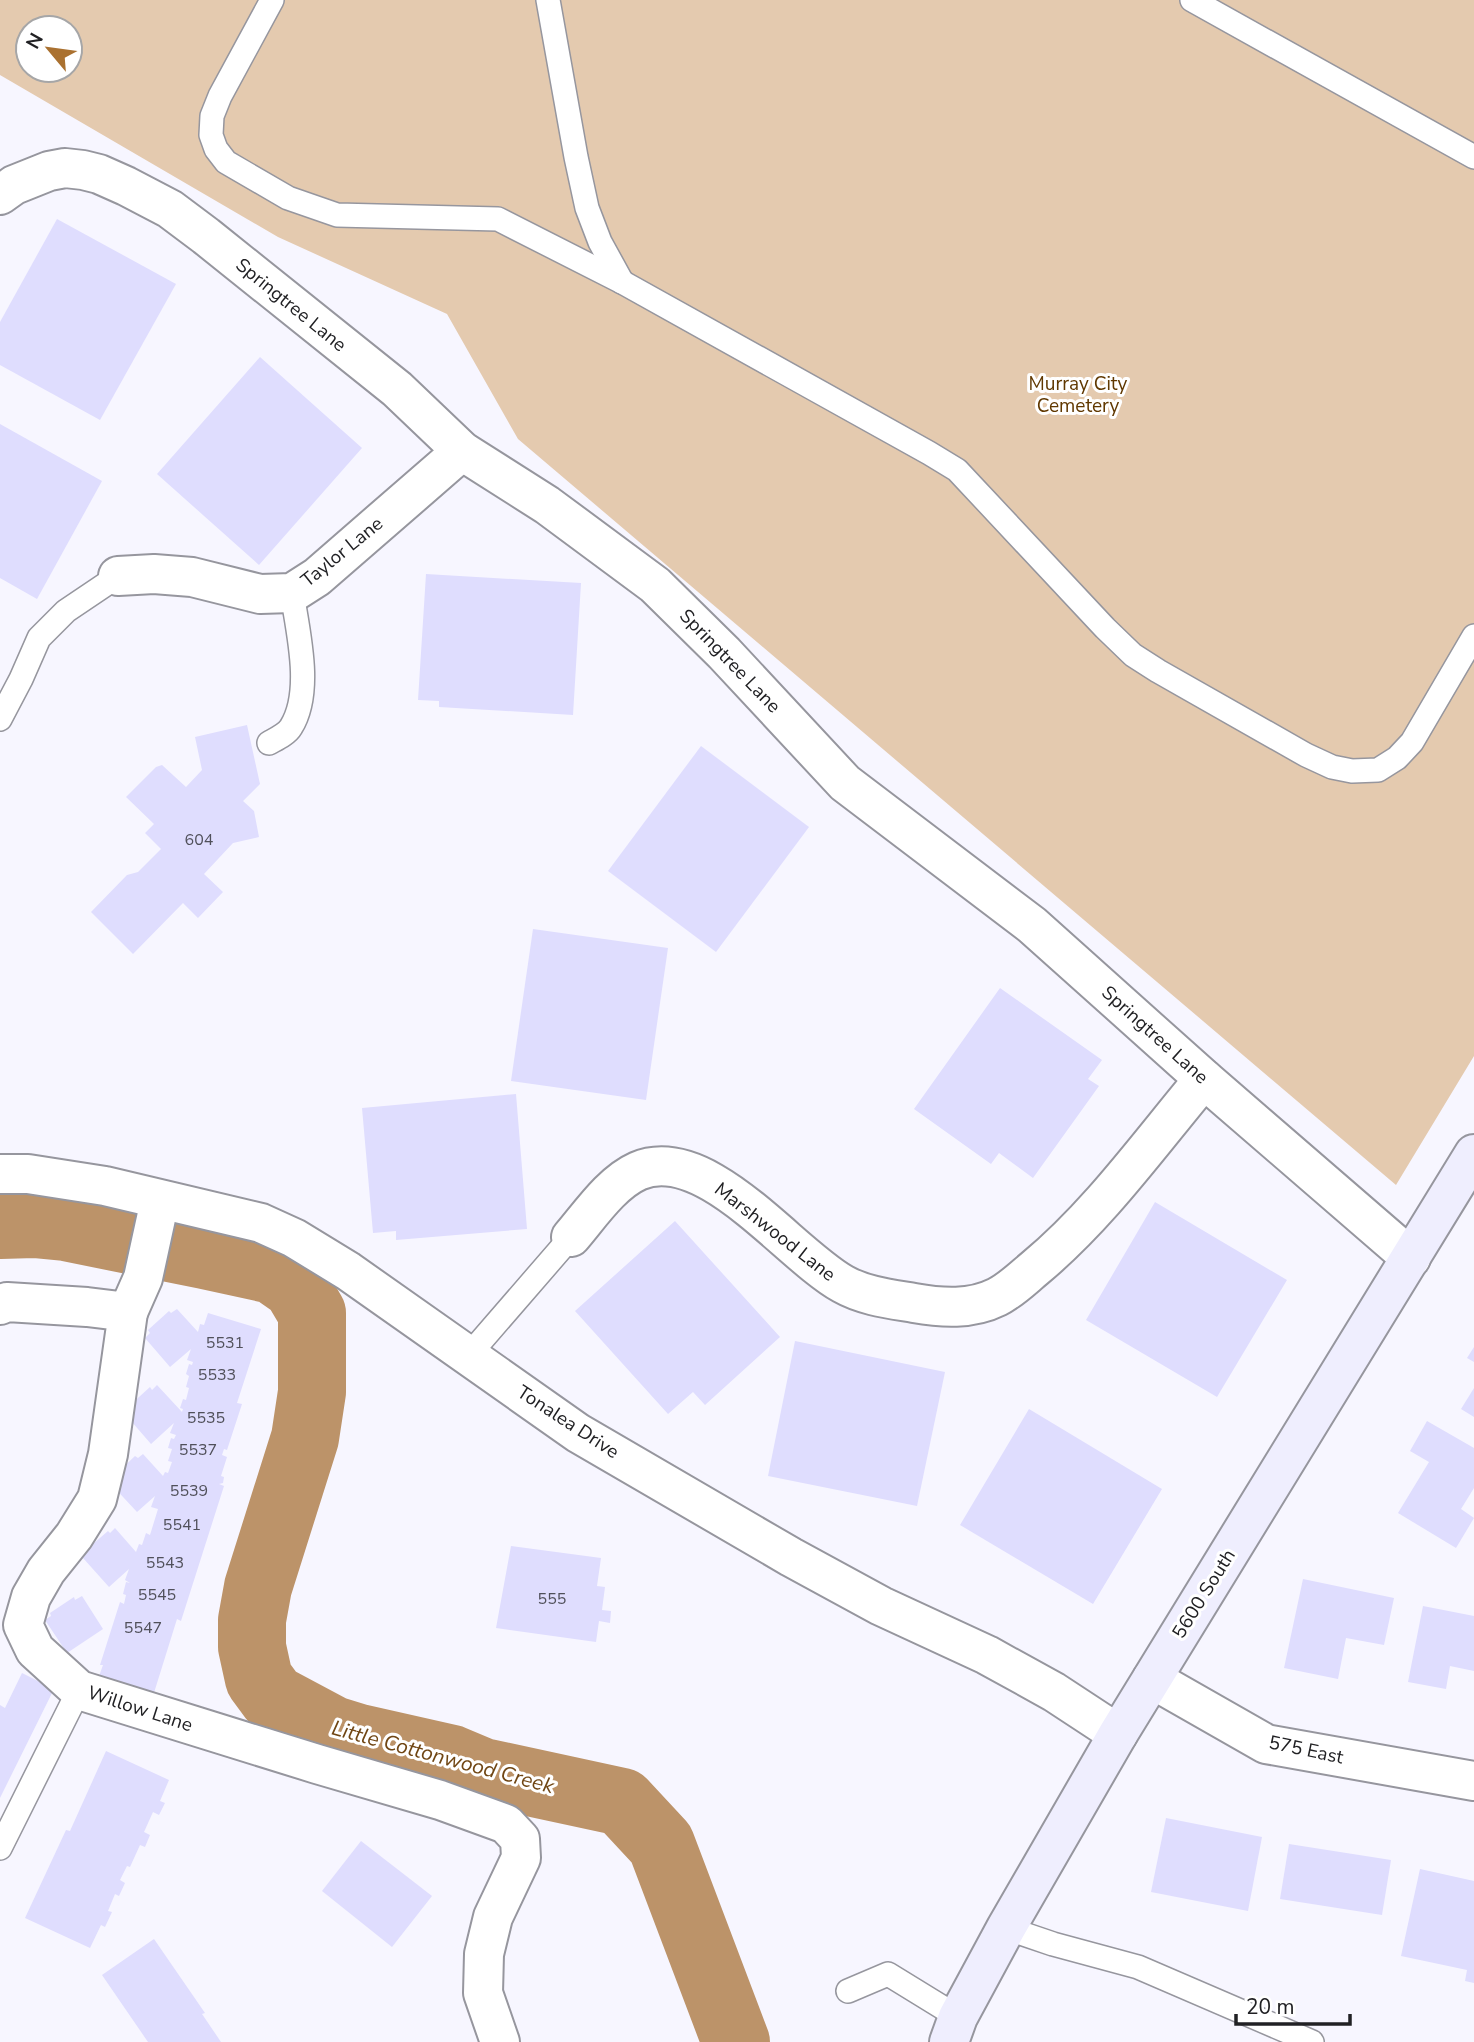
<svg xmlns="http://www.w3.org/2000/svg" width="1474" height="2042" viewBox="0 0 1474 2042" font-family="'Nunito Sans',sans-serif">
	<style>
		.green { fill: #e4caaf; fill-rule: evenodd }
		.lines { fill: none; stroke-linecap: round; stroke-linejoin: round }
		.river { stroke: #bc9369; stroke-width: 68 }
		.building { fill: #dfddfe }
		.lane-casing { stroke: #96969e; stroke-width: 26 }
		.street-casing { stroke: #96969e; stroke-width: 42 }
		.secondary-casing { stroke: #96969e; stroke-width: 42 }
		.lane { stroke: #fff; stroke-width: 23 }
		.street { stroke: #fff; stroke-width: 38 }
		.secondary { stroke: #efeefe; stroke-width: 38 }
		.labels { text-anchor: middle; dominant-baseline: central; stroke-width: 6; stroke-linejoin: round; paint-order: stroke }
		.number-label { font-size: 16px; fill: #50505a }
		.street-label { font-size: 19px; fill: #212124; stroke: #fff }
		.park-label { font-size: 19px; fill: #603800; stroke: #fff }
		.water-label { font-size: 21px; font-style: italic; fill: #704614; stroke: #fff }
	</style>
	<rect width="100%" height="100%" fill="#f7f6ff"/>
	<!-- green -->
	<path class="green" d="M0,0H1474V1056L1396,1185L518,439L447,314L278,237L0,75ZM28,28H70V70H28Z"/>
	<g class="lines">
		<!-- river -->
		<path class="river" d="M0,1225L34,1224L65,1227L204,1255L273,1270L296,1286L312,1313V1392L305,1438L258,1587L252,1620V1647L259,1679L273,1698L333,1730L359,1738L452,1759L483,1772L622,1802L661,1844L736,2042"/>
	</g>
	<!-- building -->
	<g class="building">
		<path d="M57,219L176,284L100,420L0,365V322Z"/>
		<path d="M260,357L362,448L259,565L157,474Z"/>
		<path d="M0,424L102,481L37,599L0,578Z"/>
		<path d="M426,574L581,583L573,715L439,707V701L418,700Z"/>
		<path d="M247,725L260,784L243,801L254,811L259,837L233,843L204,874L223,892L198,918L183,903L133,954L91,912L127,875L138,872L161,849L145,833L154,824L126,797L156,767L162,765L186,787L202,770L195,737Z"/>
		<path d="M701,746L809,827L716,952L608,871Z"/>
		<path d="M533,929L668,948L646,1100L511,1081Z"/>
		<path d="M1000,988L1102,1060L1088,1079L1099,1086L1033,1178L999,1153L991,1164L914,1109Z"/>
		<path d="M516,1094L527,1229L396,1240V1231L373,1233L362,1108Z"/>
		<path d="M1155,1202L1287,1280L1217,1397L1086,1320Z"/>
		<path d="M675,1221L780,1337L705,1405L693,1392L668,1414L575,1311Z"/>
		<path d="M177,1309L198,1332L200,1324L204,1325L208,1313L261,1329L237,1403L242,1404L227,1450L224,1449L222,1455L227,1457L221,1476L224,1477L223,1483L219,1484L224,1486L181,1621L177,1619L153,1696L98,1679L103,1665H100L120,1602L124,1604L126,1595L123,1594L126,1582L130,1583L125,1580L129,1569L109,1587L83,1558L87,1553L86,1550L108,1531L110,1533L115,1528L136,1552L139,1544L142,1545L146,1533L150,1535L158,1509L151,1507L155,1496L137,1512L110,1483L114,1476L135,1456L138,1458L143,1454L163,1476L165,1472L168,1473L172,1462L168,1461L172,1449L168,1448L171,1438L174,1439L176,1435L170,1433L174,1423L151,1444L125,1414L128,1407L150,1387L152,1390L157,1385L182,1412L183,1409L180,1408L183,1399L186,1400L189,1388L186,1387L189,1376L186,1374L189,1364L192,1365L193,1362L187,1360L191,1349L170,1367L145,1338L150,1333L148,1330L169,1311L171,1313Z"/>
		<path d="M795,1341L945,1372L917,1506L768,1476Z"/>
		<path d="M1474,1347V1362L1467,1358Z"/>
		<path d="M1474,1388V1417L1461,1409Z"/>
		<path d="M1029,1409L1162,1489L1093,1604L960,1525Z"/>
		<path d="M1427,1421L1474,1448V1488L1461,1509L1474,1518L1456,1548L1398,1513L1429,1462L1410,1451Z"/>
		<path d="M511,1546L601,1558L597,1586L605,1587L602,1610L611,1611L610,1623L599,1621L596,1642L496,1628Z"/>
		<path d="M1303,1579L1394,1598L1384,1645L1346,1638L1338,1679L1284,1668Z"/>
		<path d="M82,1596L103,1629L67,1653L45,1620L51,1616L50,1613L74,1597L75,1600Z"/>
		<path d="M1423,1606L1474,1616V1671L1450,1666L1446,1689L1408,1682Z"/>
		<path d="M22,1673L54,1689L0,1798V1705L5,1708Z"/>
		<path d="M106,1751L169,1780L160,1801L165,1803L159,1815L153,1812L144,1832L150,1835L145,1847L140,1845L130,1867L127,1866L120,1880L125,1883L119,1896L115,1894L108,1911L112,1912L105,1927L101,1925L90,1948L25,1918L66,1830L70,1831Z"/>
		<path d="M1166,1818L1262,1837L1248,1911L1151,1892Z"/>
		<path d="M361,1841L432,1896L392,1947L322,1891Z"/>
		<path d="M1289,1844L1391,1860L1382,1915L1280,1899Z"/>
		<path d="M1420,1869L1474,1881V1983L1465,1981L1467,1970L1401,1956Z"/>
		<path d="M154,1939L205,2013L202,2014L221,2042H148L102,1975Z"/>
	</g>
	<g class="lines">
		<!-- lane casing -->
		<g class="lane-casing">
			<g id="lane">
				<path d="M272,0L220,96L212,116L211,135L216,149L226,162L288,198L337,215L498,219L622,282L929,453L957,470L1105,628L1133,655L1158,671L1306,755L1332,767L1352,771L1378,770L1397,758L1412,742L1474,636"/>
				<path d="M548,0L576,157L587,208L600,242L622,282"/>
				<path d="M1192,0L1474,157"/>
				<path d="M0,719L21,679L39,638L66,611L118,576"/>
				<path d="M269,743C276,739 287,734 291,727C313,692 298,632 292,593"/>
				<path d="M468,1356L571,1237"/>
				<path d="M0,1848L79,1690"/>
				<path d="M1006,1928L1053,1944L1138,1967L1312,2042"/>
				<path d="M848,1991L888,1974L958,2017"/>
			</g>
		</g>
		<!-- street casing -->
		<g class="street-casing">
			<g id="street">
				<path d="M0,195L14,185L49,171L65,168L83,170L99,174L126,186L170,209L206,236L397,389L462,451L547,505L655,585L724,653L845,783L1032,925L1204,1079L1411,1258"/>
				<path d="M118,576L154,574L192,577L260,594L292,593L317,577L462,451"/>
				<path d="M0,1174H28L105,1186L261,1223L294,1238L348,1271L578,1433L791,1557L881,1606L987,1655L1054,1692L1118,1734"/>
				<path d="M571,1237C590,1215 611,1183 638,1171C706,1142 789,1254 843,1284C864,1296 890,1299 914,1303C942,1308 971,1310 997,1297C1011,1290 1023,1278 1035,1268C1099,1215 1151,1142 1204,1079"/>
				<path d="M0,1305L7,1302L87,1307L128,1312L108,1454L97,1499L74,1536L46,1571L31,1597L23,1625L35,1650L79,1690L317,1764L440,1800L506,1824L520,1839L521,1858L493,1917L484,1954L483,1993L500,2042"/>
				<path d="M128,1312L143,1278L160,1200"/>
				<path d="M1152,1679L1266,1744L1474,1781"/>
			</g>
		</g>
		<!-- secondary casing -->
		<g class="secondary-casing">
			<path id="secondary" d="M949,2042L958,2017L1006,1928L1118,1734L1474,1154"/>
		</g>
		<!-- lane -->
		<use href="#lane" class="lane"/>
		<!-- street -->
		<use href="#street" class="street"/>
		<!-- secondary -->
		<use href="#secondary" class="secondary"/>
	</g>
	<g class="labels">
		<!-- number labels -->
		<g class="number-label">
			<text x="199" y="840">604</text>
			<text x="225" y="1343">5531</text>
			<text x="217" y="1375">5533</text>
			<text x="206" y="1418">5535</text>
			<text x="198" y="1450">5537</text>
			<text x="189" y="1491">5539</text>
			<text x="182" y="1525">5541</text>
			<text x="165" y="1563">5543</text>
			<text x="157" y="1595">5545</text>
			<text x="552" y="1599">555</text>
			<text x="143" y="1628">5547</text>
		</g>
		<!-- street labels -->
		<g class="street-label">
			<text transform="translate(291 305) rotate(39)">Springtree Lane</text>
			<text transform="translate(342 552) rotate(-39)">Taylor Lane</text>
			<text transform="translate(730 661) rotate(46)">Springtree Lane</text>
			<text transform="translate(1155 1035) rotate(42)">Springtree Lane</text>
			<text transform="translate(775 1232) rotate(38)">Marshwood Lane</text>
			<text transform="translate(568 1422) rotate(33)">Tonalea Drive</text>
			<text transform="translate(1204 1594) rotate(-58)">5600 South</text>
			<text transform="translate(140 1709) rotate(18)">Willow Lane</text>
			<text transform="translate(1306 1750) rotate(12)">575 East</text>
		</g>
		<!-- park labels -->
		<g class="park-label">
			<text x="1078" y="384">Murray City<tspan x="1078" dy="22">Cemetery</tspan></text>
		</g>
		<!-- water labels -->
		<g class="water-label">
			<text transform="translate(443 1757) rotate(15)">Little Cottonwood Creek</text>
		</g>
	</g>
	<!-- north arrow -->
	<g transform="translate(49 49) rotate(299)"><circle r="33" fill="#ffffff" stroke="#a6a6a7" stroke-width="2"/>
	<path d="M0-5L12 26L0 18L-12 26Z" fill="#aa7130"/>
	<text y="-10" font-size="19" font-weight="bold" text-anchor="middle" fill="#212124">N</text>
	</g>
	<!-- scale -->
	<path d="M1236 2014v10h114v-10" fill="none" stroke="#212124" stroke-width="3.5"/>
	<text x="1246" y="2014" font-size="21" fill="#212124" stroke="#ffffff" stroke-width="5" paint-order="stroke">20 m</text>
</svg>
